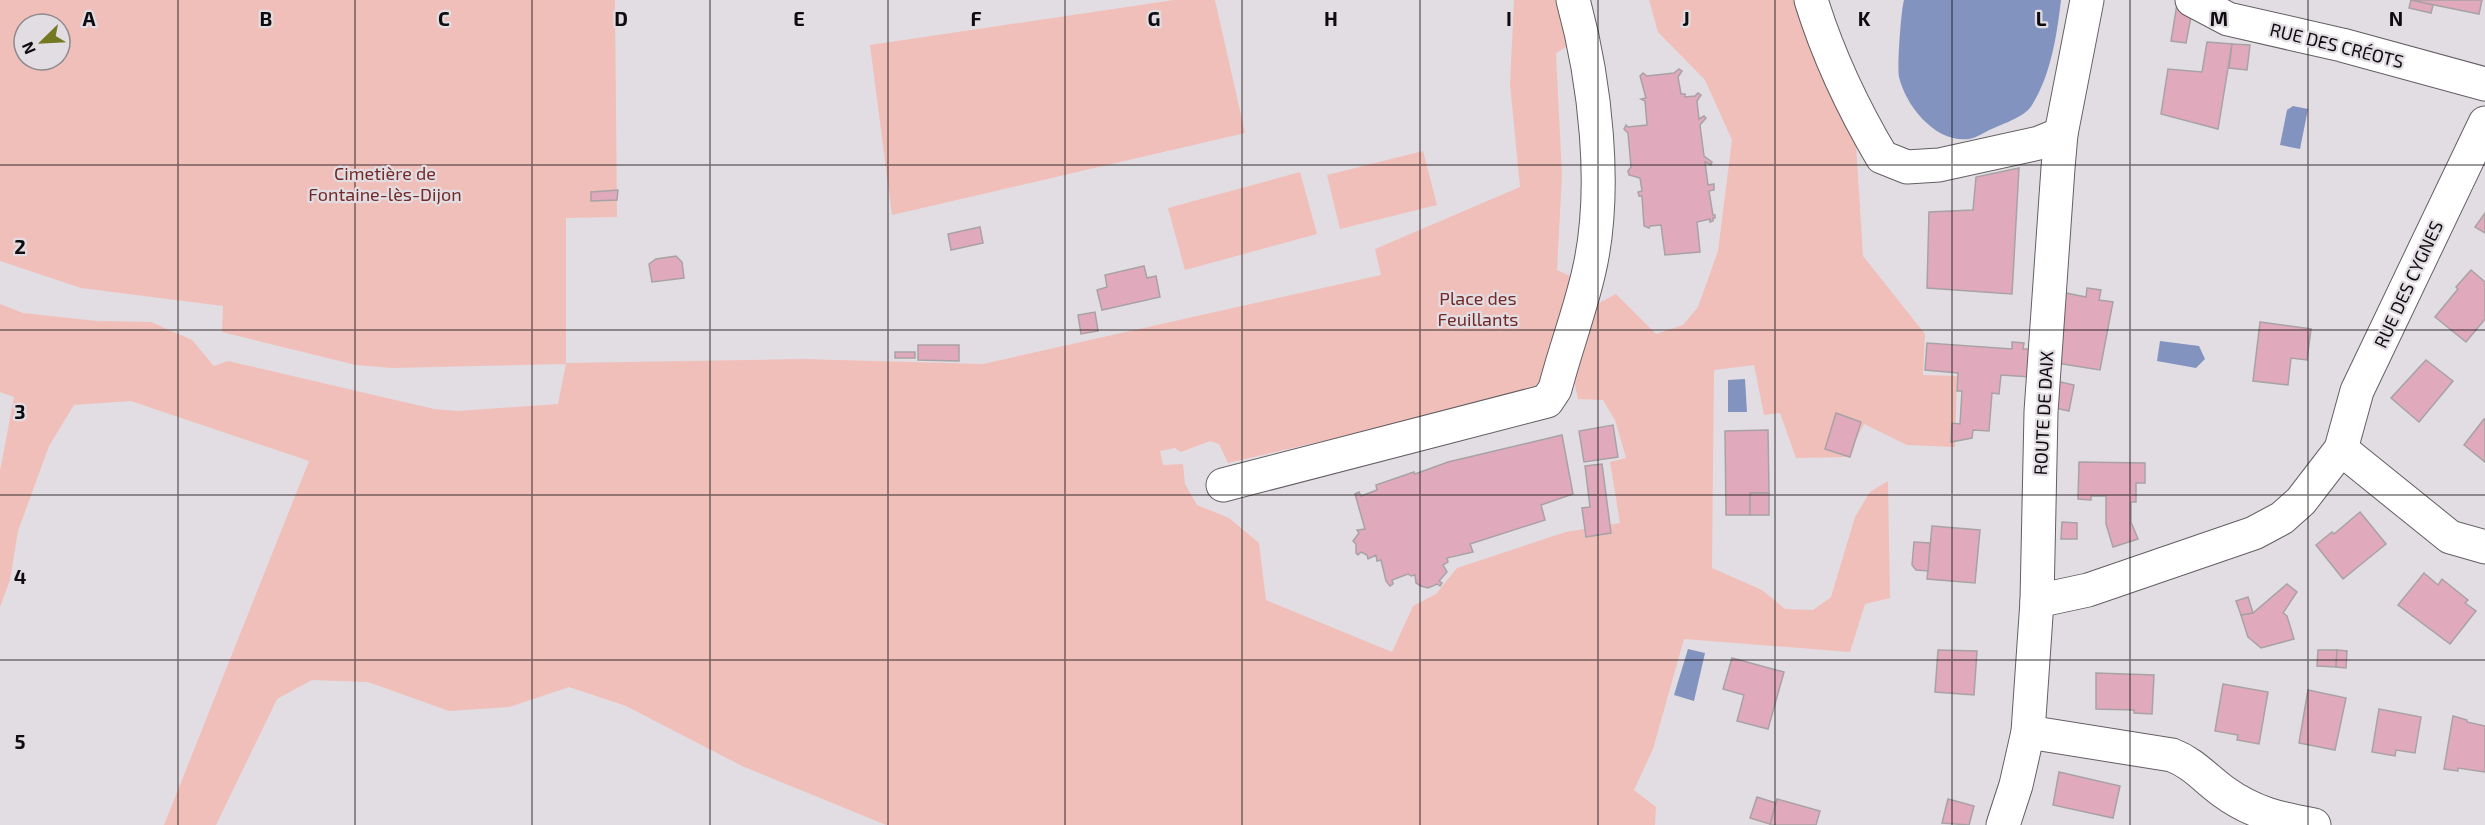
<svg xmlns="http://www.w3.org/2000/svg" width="2485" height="825" viewBox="0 0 2485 825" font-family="'Exo 2',sans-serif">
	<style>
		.green { fill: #f1bfb9; fill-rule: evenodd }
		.water { fill: #8293c0 }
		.building { fill: #e1a9bc; stroke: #a8a2a4; stroke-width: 1.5 }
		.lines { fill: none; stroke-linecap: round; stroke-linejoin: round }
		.minor-casing { stroke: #635f63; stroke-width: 35 }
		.minor { stroke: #fff; stroke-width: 33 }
		.grid { fill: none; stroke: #0e0c0e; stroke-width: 1.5; stroke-opacity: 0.55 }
		.labels { text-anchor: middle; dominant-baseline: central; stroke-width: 4.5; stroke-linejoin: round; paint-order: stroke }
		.street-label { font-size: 18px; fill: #0e0c0e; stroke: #e2dde2 }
		.park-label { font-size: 18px; fill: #712a27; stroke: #e2dde2 }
		.grid-label { font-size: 20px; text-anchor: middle; font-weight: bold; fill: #0e0c0e; stroke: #e2dde2; stroke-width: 4.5; stroke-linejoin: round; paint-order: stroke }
	</style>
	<rect width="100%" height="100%" fill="#e2dde2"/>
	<!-- green -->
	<g class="green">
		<path d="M0,0H615L617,217L566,218V363L802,359L983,364L1381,275L1375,249L1520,187L1510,84L1514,0H1562L1573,43L1556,53L1562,175L1557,270L1579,280L1545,389L1228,463L1219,444L1210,441L1181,452L1175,448L1160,451L1163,465L1183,464L1185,484L1197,505L1229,518L1259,543L1266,600L1392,652L1413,606L1436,594L1457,568L1566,532L1620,523L1610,462L1626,458L1615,420L1603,400L1578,399L1572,372L1595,305L1616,294L1656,334L1683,325L1698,307L1718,251L1732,140L1705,80L1658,32L1649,0H1798L1856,144L1863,256L1925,334L1923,375L1957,376L1955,447L1907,445L1864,424L1847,457L1796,458L1780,413L1764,415L1754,365L1714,370L1712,568L1762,590L1785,609L1813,610L1831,597L1855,517L1870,492L1888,481L1890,598L1865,604L1850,652L1684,639L1653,749L1634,790L1656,807L1655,825H886L742,766L626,706L569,687L509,707L449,711L368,682L312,680L277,699L216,825H164L309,461L131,401L74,405L49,446L18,531L10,580L0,607V471L14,397L0,392V304L23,313L97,321L151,322L192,340L214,366L228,361L434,409L458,411L558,404L566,364L392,368L356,365L222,332L223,306L81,288L0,261ZM24,24H60V60H24Z"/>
		<path d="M1174,0H1215L1245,133L892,215L870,45Z"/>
		<path d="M1423,151L1437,205L1340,229L1327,175Z"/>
		<path d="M1300,172L1317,234L1185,270L1168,208Z"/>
	</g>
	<!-- water -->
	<g class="water">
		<path d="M1904,0H2061C2057,34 2051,75 2032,105C2026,116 2005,123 1994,128C1986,131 1977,138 1969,139C1935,143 1906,106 1899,77C1897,68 1901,10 1904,0Z"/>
		<path d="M2293,106L2308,109L2300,149L2280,145L2287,110Z"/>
		<path d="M2160,341L2199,346L2205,359L2196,368L2157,361Z"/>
		<path d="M1745,379L1747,412H1728V380Z"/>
		<path d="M1688,649L1705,653L1694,701L1674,695Z"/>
	</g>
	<!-- building -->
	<g class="building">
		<path d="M2410,0H2482L2479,14Z"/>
		<path d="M2411,0L2433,5L2431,13L2409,8Z"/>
		<path d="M2177,4L2191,17L2186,43L2171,41Z"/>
		<path d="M2207,42L2232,44L2218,129L2161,114L2168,69L2202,72Z"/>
		<path d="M2232,44L2250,45L2247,70L2229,68Z"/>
		<path d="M1679,69L1682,71L1678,77L1681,94H1685V97L1695,96L1698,93L1701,95L1697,101L1699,119L1704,116L1706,118L1700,125L1704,156L1712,162L1711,165L1705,162L1708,185L1714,184V190L1709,191L1713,215H1715V218H1713V221L1710,222V219L1697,222L1700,252L1665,255L1661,225L1650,226L1649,228L1644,226L1642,196H1639L1638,192L1642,191L1640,178L1629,175L1628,171L1631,167L1628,133L1624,129L1626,125L1628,127L1647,125L1645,101L1641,99L1646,98L1640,76L1643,73L1647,76L1674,73Z"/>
		<path d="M2019,168L2012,294L1927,288L1929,212L1973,210L1976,177Z"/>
		<path d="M618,190L617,200L591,201V192Z"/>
		<path d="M2485,213V233L2475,227Z"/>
		<path d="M980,227L983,243L951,250L948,234Z"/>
		<path d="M676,256L682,262L684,278L652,282L649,264L656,259Z"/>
		<path d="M1144,266L1147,278L1156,276L1160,297L1102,310L1097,290L1107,287L1105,275Z"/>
		<path d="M2471,270L2485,282V319L2466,342L2435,317L2458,289L2456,287Z"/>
		<path d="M2087,288L2101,290L2099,300L2113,302L2100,370L2057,363L2061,292L2086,297Z"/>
		<path d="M1095,312L1098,331L1081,334L1078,315Z"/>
		<path d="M2260,322L2311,329L2307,360L2291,358L2288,385L2253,381Z"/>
		<path d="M2012,342L2024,343L2023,349H2033L2031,377L2001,375L1999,394L1992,393L1989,431L1973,430L1972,438L1951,442L1952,423L1960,424L1962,391H1957L1958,373L1925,370L1927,343L2012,349Z"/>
		<path d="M918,345H959V361L918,360Z"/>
		<rect x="895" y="352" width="20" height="6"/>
		<path d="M2426,360L2453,381L2419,422L2391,398Z"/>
		<path d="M2056,381L2074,385L2069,411L2055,408Z"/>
		<path d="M1836,413L1861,422L1850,457L1825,449Z"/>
		<path d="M2484,419H2485V462L2464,445Z"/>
		<path d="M1613,425L1618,457L1584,462L1579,431Z"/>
		<path d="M1768,430L1769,493H1750V515H1726L1725,431Z"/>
		<path d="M1562,435L1573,494L1541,505L1545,520L1470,544L1473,552L1447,558L1448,562L1443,565L1447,572L1439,581L1442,583L1440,586L1437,584L1428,588L1421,586L1416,583L1415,575L1411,576L1408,574L1392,580L1393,584L1390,586L1386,581L1381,560L1377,561L1376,555L1368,559L1367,555L1361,552L1358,555L1356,553V544L1353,541L1359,533L1357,530L1365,529L1355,494L1359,492L1361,496L1377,490L1376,485L1414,472L1415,474L1448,462Z"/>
		<path d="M2079,462L2145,463V483H2136V502H2131V522L2138,539L2113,547L2106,524V496H2091V500L2078,499Z"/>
		<path d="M1602,464L1611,533L1586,537L1582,508L1590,507L1585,466Z"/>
		<rect x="1750" y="493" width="19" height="22"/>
		<path d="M2360,512L2386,544L2343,579L2316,545L2332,532L2334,534Z"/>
		<path d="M2062,522L2077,523V539H2061Z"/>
		<path d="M1932,526L1980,530L1975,583L1927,579Z"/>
		<path d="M1914,542L1930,543L1928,571L1916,570L1912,565Z"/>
		<path d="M2424,573L2438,585L2442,579L2468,600L2465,603L2476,611L2450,644L2398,605Z"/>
		<path d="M2287,584L2297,592L2283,613L2287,616L2294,639L2261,648L2248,637L2241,615L2253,613Z"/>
		<path d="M2248,597L2253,613L2241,615L2236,601Z"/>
		<path d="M1938,650L1977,651L1974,695L1935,692Z"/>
		<path d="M2318,650H2337L2336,667L2317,666Z"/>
		<path d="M2337,650L2347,651L2346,668L2336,667Z"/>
		<path d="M1732,658L1784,672L1768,729L1737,721L1744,695L1723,689Z"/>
		<path d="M2096,673L2154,675L2152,714L2134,713V710L2096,709Z"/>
		<path d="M2223,684L2268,692L2259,744L2237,740L2238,735L2215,731Z"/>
		<path d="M2308,690L2346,698L2335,750L2299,743Z"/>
		<path d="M2379,709L2421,717L2415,753L2396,750L2395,756L2372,752Z"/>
		<path d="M2453,716L2467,720V722L2485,726V772L2458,768V771L2444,769Z"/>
		<path d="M2059,772L2120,786L2113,818L2053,805Z"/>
		<path d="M1757,797L1776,803L1770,824L1750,818Z"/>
		<path d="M1777,799L1820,811L1816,825H1770Z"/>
		<path d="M1948,799L1974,806L1969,825L1942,823Z"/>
	</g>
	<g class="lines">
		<!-- minor casing -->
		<g class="minor-casing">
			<g id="minor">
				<path d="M1811,0C1828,55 1853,108 1882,157L1907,167L1939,165L2039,143L2061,134"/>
				<path d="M2192,0L2228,19L2342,45L2485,84"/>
				<path d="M2341,449L2450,537L2485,547"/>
				<path d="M1223,485L1547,401L1555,389C1565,350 1580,311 1589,271C1608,189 1595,80 1573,0"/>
				<path d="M2037,601L2088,590L2254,533L2282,518L2301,501L2341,449L2357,391L2485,123"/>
				<path d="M2028,732L2172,755C2193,763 2206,779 2224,792C2253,813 2280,819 2314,825"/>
				<path d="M2003,825L2016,785L2028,732L2037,601L2041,412L2058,168L2061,134L2087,0"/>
			</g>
		</g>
		<!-- minor -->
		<use href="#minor" class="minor"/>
	</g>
	<!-- grid -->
	<path class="grid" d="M178,0V825M355,0V825M532,0V825M710,0V825M888,0V825M1065,0V825M1242,0V825M1420,0V825M1598,0V825M1775,0V825M1952,0V825M2130,0V825M2308,0V825M0,165H2485M0,330H2485M0,495H2485M0,660H2485"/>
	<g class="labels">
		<!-- street labels -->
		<g class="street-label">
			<text transform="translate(2337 45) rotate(14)">RUE DES CRÉOTS</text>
			<text transform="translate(2408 284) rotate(-65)">RUE DES CYGNES</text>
			<text transform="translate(2043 413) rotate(-87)">ROUTE DE DAIX</text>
		</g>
		<!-- park labels -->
		<g class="park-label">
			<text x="385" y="173">Cimetière de<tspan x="385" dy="21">Fontaine-lès-Dijon</tspan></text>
			<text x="1478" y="298">Place des<tspan x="1478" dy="21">Feuillants</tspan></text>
		</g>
	</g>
	<g class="grid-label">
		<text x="89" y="26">A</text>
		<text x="266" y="26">B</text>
		<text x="444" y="26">C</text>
		<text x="621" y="26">D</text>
		<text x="799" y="26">E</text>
		<text x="976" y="26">F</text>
		<text x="1154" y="26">G</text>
		<text x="1331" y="26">H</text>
		<text x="1509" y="26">I</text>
		<text x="1686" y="26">J</text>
		<text x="1864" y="26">K</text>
		<text x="2041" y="26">L</text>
		<text x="2219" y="26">M</text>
		<text x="2396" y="26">N</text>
		<text x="20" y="254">2</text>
		<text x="20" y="419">3</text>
		<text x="20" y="584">4</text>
		<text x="20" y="749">5</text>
	</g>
	<!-- north arrow -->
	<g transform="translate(42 42) rotate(246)"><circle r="28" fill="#e2dde2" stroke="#8d898d" stroke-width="1.5"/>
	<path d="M0-4.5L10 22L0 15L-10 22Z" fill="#737821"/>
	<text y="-9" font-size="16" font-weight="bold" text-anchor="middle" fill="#0e0c0e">N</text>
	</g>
</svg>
